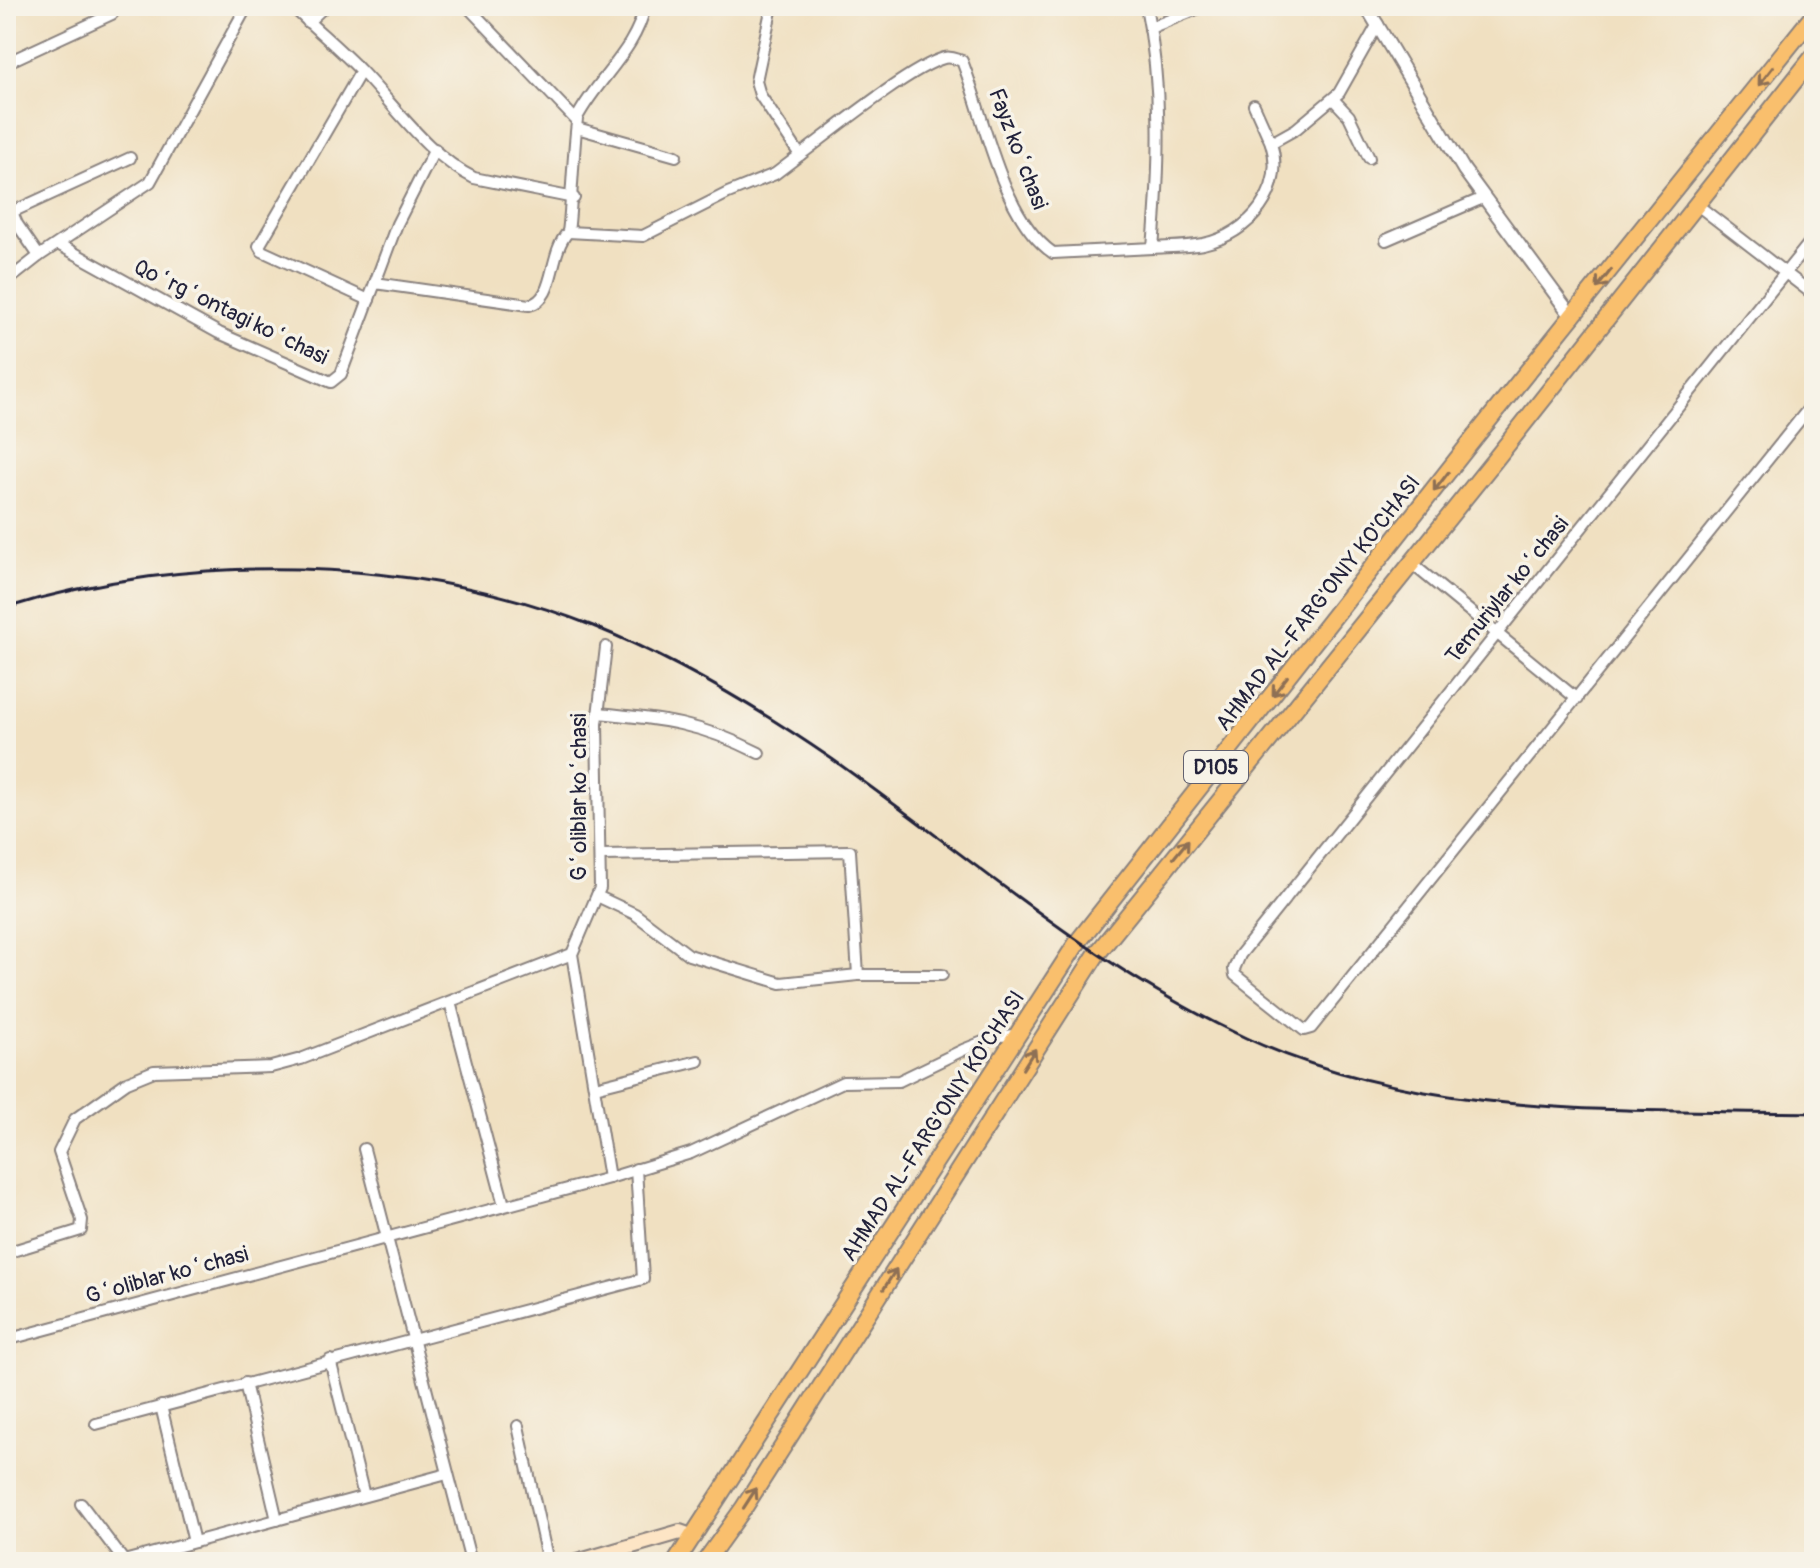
<svg xmlns="http://www.w3.org/2000/svg" width="1820" height="1568" viewBox="0 0 1820 1568" font-family="Pangolin,sans-serif">
	<style>
		.lines { fill: none; stroke-linecap: round; stroke-linejoin: round }
		.minor-casing { stroke: #89817e; stroke-width: 14 }
		.tertiary-casing { stroke: #89817e; stroke-width: 16 }
		.secondary-casing { stroke: #89817e; stroke-width: 18 }
		.trunk-casing { stroke: #89817e; stroke-width: 20 }
		.minor { stroke: #fff; stroke-width: 10 }
		.tertiary { stroke: #fff; stroke-width: 12 }
		.secondary { stroke: #fde5c5; stroke-width: 14 }
		.trunk { stroke: #f9bf6d; stroke-width: 16 }
		.rail { stroke: #22223b; stroke-width: 3 }
		.oneway { stroke: #8e7054 }
		.labels { text-anchor: middle; dominant-baseline: central; stroke-width: 7; stroke-linejoin: round; paint-order: stroke }
		.shield { fill: #f7f3e8; stroke: #62616f; stroke-width: 2 }
		.shield-label { font-size: 20px; font-weight: bold; fill: #22223b }
		.street-label { font-size: 22px; fill: #22223b; stroke: #f7f3e8 }
	</style>
	<rect width="100%" height="100%" fill="#f7f3e8"/>
	<filter id="ink" filterUnits="userSpaceOnUse"><feTurbulence type="fractalNoise" baseFrequency=".0125" numOctaves="2"/><feDisplacementMap in="SourceGraphic" scale="16" xChannelSelector="R" yChannelSelector="G"/><feConvolveMatrix kernelMatrix="1 2 1 2 8 2 1 2 1" color-interpolation-filters="sRGB"/></filter>
	<filter id="wash" filterUnits="userSpaceOnUse"><feTurbulence type="fractalNoise" baseFrequency=".006" numOctaves="4" result="noise"/><feDisplacementMap in="SourceGraphic" scale="32" xChannelSelector="R" yChannelSelector="G"/><feGaussianBlur stdDeviation="1.8" result="paint"/><feColorMatrix in="noise" values="0 0 0 0 0 0 0 0 0 0 0 0 0 0 0 0 0 1.4 0 .05"/><feComposite in="paint" operator="in"/></filter>
	<g filter="url(#wash)">
		<rect width="100%" height="100%" fill="#f0e0c1"/>
	</g>
	<g filter="url(#ink)">
		<g class="lines">
			<!-- minor casing -->
			<g class="minor-casing">
				<g id="minor">
					<path d="M292,6C314,28 339,48 361,71C396,107 428,155 474,178L574,198"/>
					<path d="M467,6L575,119"/>
					<path d="M772,6L756,81L760,95L800,155C831,132 911,67 944,58C951,56 956,59 962,61C985,118 1001,217 1053,253L1153,248C1160,166 1163,88 1146,6"/>
					<path d="M308,22L325,6"/>
					<path d="M1150,28L1204,6"/>
					<path d="M6,63L112,14L117,6"/>
					<path d="M361,71L259,246L262,251L369,300"/>
					<path d="M1333,99L1349,116L1369,158"/>
					<path d="M1254,105L1271,143L1296,129L1339,93L1378,24"/>
					<path d="M577,128L676,156"/>
					<path d="M6,198L17,224L39,256L150,182L247,6"/>
					<path d="M1696,204L1814,295"/>
					<path d="M12,212L130,158"/>
					<path d="M568,232L643,236L728,193L775,174L800,155"/>
					<path d="M568,232C571,215 575,121 578,116C599,77 636,50 645,6"/>
					<path d="M1814,237L1240,955L1234,969L1235,975L1304,1030L1311,1028L1814,402"/>
					<path d="M1386,240L1483,198"/>
					<path d="M58,244L219,333L331,382L341,374L375,283L529,305C556,300 548,254 568,232"/>
					<path d="M1153,248C1169,247 1187,247 1203,244C1250,234 1286,190 1271,143"/>
					<path d="M6,282L39,256"/>
					<path d="M375,283L397,224L435,149"/>
					<path d="M1411,563L1577,699"/>
					<path d="M606,647L597,724L600,888L572,954L609,1178"/>
					<path d="M598,713C662,719 700,723 759,753"/>
					<path d="M601,855L850,851L858,975"/>
					<path d="M597,896L635,914L689,955L781,983L858,975H942"/>
					<path d="M450,1002L504,1205"/>
					<path d="M595,1087L698,1061"/>
					<path d="M364,1149L471,1562"/>
					<path d="M6,1253L81,1230L82,1220L59,1152L75,1119L127,1082L154,1071L271,1067L301,1059L572,954"/>
					<path d="M6,1340L609,1178L691,1153L843,1082L899,1081L963,1050L998,1036L1018,1035"/>
					<path d="M330,1360L364,1496"/>
					<path d="M245,1383L277,1520"/>
					<path d="M161,1406L194,1542"/>
					<path d="M96,1424L643,1279L636,1169"/>
					<path d="M518,1426L548,1562"/>
					<path d="M81,1504L124,1561L447,1474"/>
				</g>
			</g>
			<!-- tertiary casing -->
			<g class="tertiary-casing">
				<path id="tertiary" d="M1366,6L1464,170L1573,318"/>
			</g>
			<!-- secondary casing -->
			<g class="secondary-casing">
				<path id="secondary" d="M577,1562L680,1532L694,1537"/>
			</g>
			<!-- trunk casing -->
			<g class="trunk-casing">
				<g id="trunk">
					<path d="M676,1562L1077,943L1471,442L1814,15"/>
					<path d="M705,1562L743,1509L1096,955L1494,461L1814,56"/>
				</g>
			</g>
			<!-- minor -->
			<use href="#minor" class="minor"/>
			<!-- tertiary -->
			<use href="#tertiary" class="tertiary"/>
			<!-- secondary -->
			<use href="#secondary" class="secondary"/>
			<!-- trunk -->
			<use href="#trunk" class="trunk"/>
			<!-- rail -->
			<path class="rail" d="M6,608C187,551 416,555 593,626C677,660 758,708 832,759C971,857 1089,965 1246,1038C1423,1120 1623,1109 1814,1113"/>
		</g>
		<!-- one-way arrows -->
		<defs><path id="oneway-shaft" d="M-6 0H5M1.5-3L5.5 0L1.5 3" fill="none" stroke-width="1.6" stroke-linecap="round" stroke-linejoin="round" transform="scale(2)"/></defs>
		<g class="oneway">
			<use href="#oneway-shaft" transform="translate(1766 76) rotate(128)"/>
			<use href="#oneway-shaft" transform="translate(1604 279) rotate(128)"/>
			<use href="#oneway-shaft" transform="translate(1441 482) rotate(127)"/>
			<use href="#oneway-shaft" transform="translate(1280 686) rotate(128)"/>
			<use href="#oneway-shaft" transform="translate(1181 849) rotate(-51)"/>
			<use href="#oneway-shaft" transform="translate(1029 1059) rotate(-58)"/>
			<use href="#oneway-shaft" transform="translate(890 1279) rotate(-58)"/>
			<use href="#oneway-shaft" transform="translate(750 1498) rotate(-57)"/>
		</g>
	</g>
	<g class="labels">
		<!-- shield labels -->
		<rect class="shield" x="1184" y="751" width="64" height="32" rx="6"/>
		<g class="shield-label">
			<text x="1216" y="767">D105</text>
		</g>
		<!-- street labels -->
		<g class="street-label">
			<text transform="translate(1018 149) rotate(69)">Fayz koʻchasi</text>
			<text transform="translate(231 312) rotate(26)">Qoʻrgʻontagi koʻchasi</text>
			<text transform="translate(1507 590) rotate(-51)">Temuriylar koʻchasi</text>
			<text transform="translate(1318 603) rotate(-52)">AHMAD AL-FARG'ONIY KO'CHASI</text>
			<text transform="translate(579 797) rotate(-90)">Gʻoliblar koʻchasi</text>
			<text transform="translate(933 1126) rotate(-57)">AHMAD AL-FARG'ONIY KO'CHASI</text>
			<text transform="translate(167 1275) rotate(-15)">Gʻoliblar koʻchasi</text>
		</g>
	</g>
	<!-- margin -->
	<rect width="1820" height="1568" fill="none" stroke="#f7f3e8" stroke-width="32"/>
</svg>
